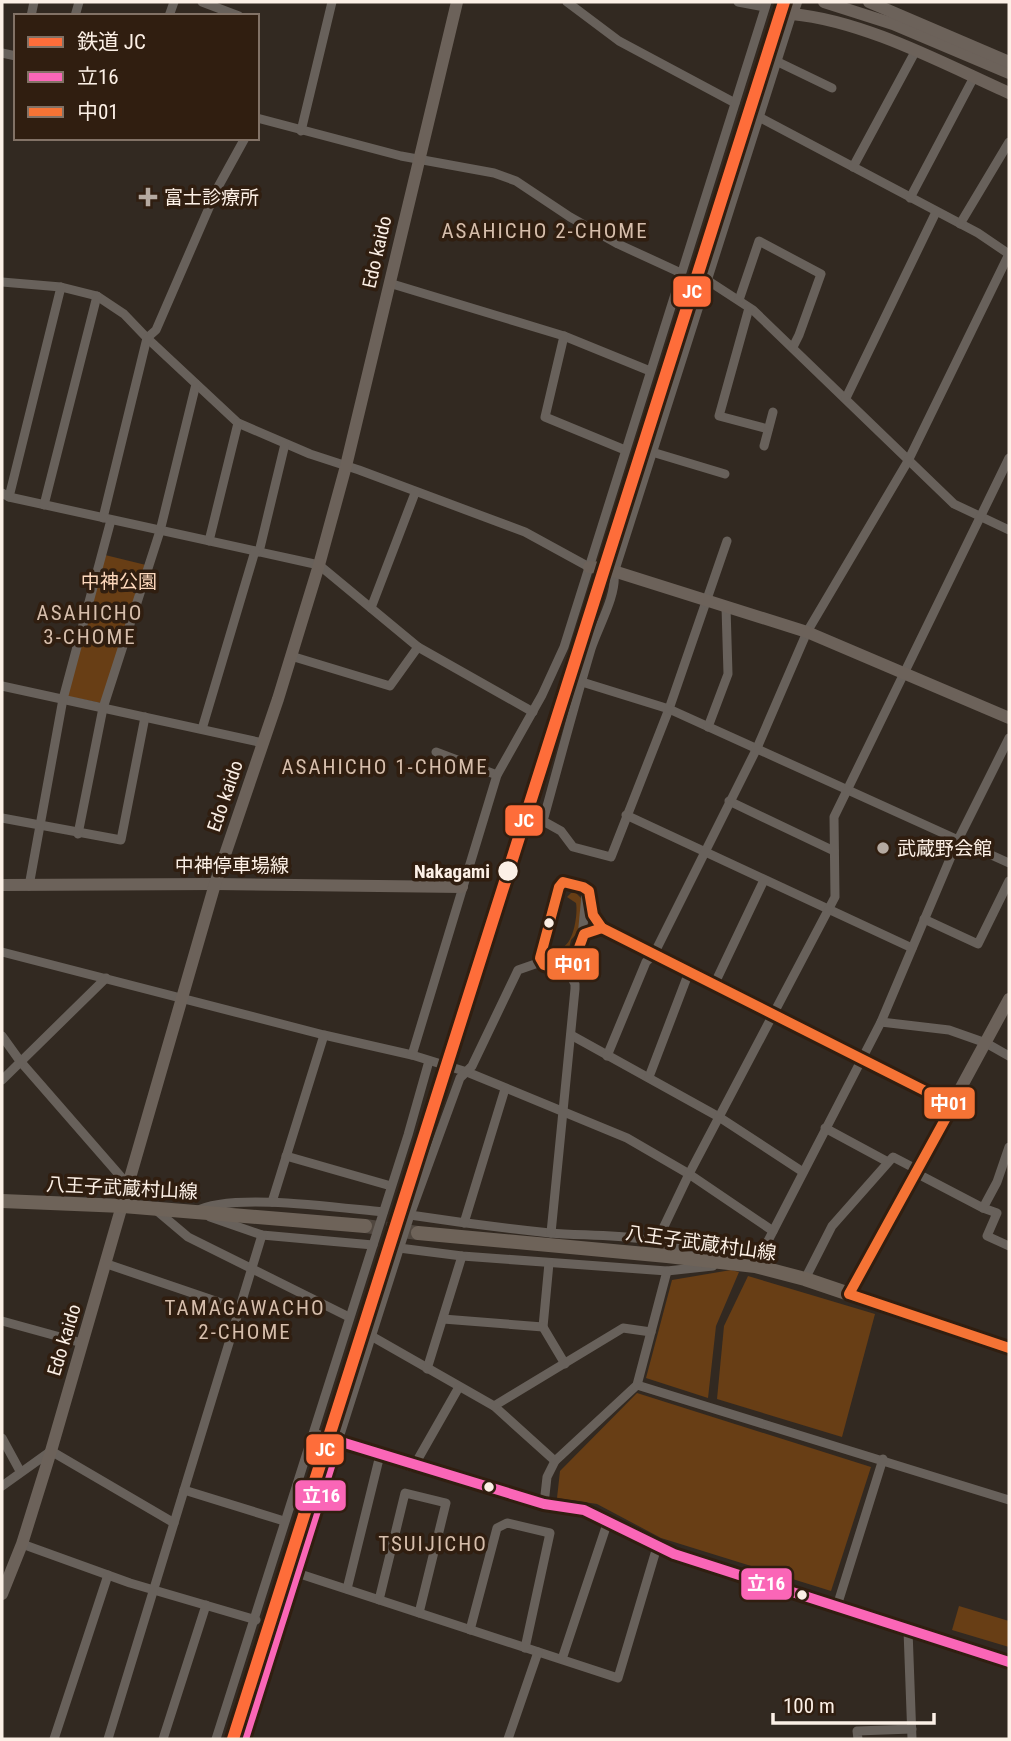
<svg xmlns="http://www.w3.org/2000/svg" width="1011" height="1741" viewBox="0 0 1011 1741" font-family="'Roboto Condensed','Noto Sans JP',sans-serif">
	<style>
		.green { fill: #683e15 }
		.lines { fill: none; stroke-linecap: round; stroke-linejoin: round }
		.primary-tunnel { stroke: #50473f; stroke-width: 14; stroke-dasharray: 14 7; stroke-linecap: butt }
		.street { stroke: #68615b; stroke-width: 9 }
		.secondary { stroke: #6c625a; stroke-width: 12 }
		.primary { stroke: #6e6359; stroke-width: 14 }
		.bus-1-casing { stroke: #301e10; stroke-width: 16 }
		.bus-2-casing { stroke: #301e10; stroke-width: 16 }
		.bus-1 { stroke: #fa66b7; stroke-width: 10 }
		.bus-2 { stroke: #f57335; stroke-width: 10 }
		.rail-1-casing { stroke: #301e10; stroke-width: 18 }
		.rail-1 { stroke: #fe6d3a; stroke-width: 12 }
		.poi-dot { fill: #b5aaa1; stroke: #301e10; stroke-width: 2.5 }
		.stop-dot { fill: #fcf0e6; stroke: #301e10; stroke-width: 2.5 }
		.labels { text-anchor: middle; dominant-baseline: central; stroke-width: 7; stroke-linejoin: round; paint-order: stroke }
		.poi-label { font-size: 19px; fill: #fcf0e6; stroke: #301e10; text-anchor: start }
		.street-label { font-size: 19px; fill: #fcf0e6; stroke: #301e10 }
		.park-label { font-size: 19px; fill: #fdd8bc; stroke: #301e10 }
		.stop-label { font-size: 19px; font-weight: bold; fill: #fcf0e6; stroke: #301e10; text-anchor: end }
		.neighbourhood-label { font-size: 21px; letter-spacing: 2px; fill: #d6beac; stroke: #301e10 }
		.line-badge { stroke: #301e10; stroke-width: 2.5 }
		.badge-label { font-size: 19px; text-anchor: middle; font-weight: bold; fill: #fff }
	</style>
	<rect width="100%" height="100%" fill="#322921"/>
	<!-- green -->
	<g class="green">
		<path d="M105,555L146,565L101,703L66,696Z"/>
		<path d="M571,893H576L582,899L580,930L571,940L567,957L563,960L557,961L551,957V949C555,948 559,949 563,947C574,942 578,913 576,903L567,897Z"/>
		<path d="M731,1270L739,1272L716,1326L708,1398L646,1378L672,1280Z"/>
		<path d="M748,1276L875,1314L842,1437L717,1399L724,1326Z"/>
		<path d="M637,1393L871,1467L831,1591L661,1538L597,1504L557,1498L560,1471Z"/>
		<path d="M959,1606L1009,1621V1647L952,1630Z"/>
	</g>
	<g class="lines">
		<!-- primary-tunnel -->
		<path class="primary-tunnel" d="M365,1226L418,1233"/>
		<!-- street -->
		<g class="street">
			<path d="M202,2L239,16"/>
			<path d="M567,2L619,41L735,103"/>
			<path d="M738,2L765,7"/>
			<path d="M31,16L34,2"/>
			<path d="M75,16L79,2"/>
			<path d="M169,16L174,2"/>
			<path d="M2,53L16,56"/>
			<path d="M776,61L832,88"/>
			<path d="M759,117L978,233L1009,254"/>
			<path d="M257,118L401,156L494,173L516,181L570,217L618,244L681,273"/>
			<path d="M301,131L332,2"/>
			<path d="M853,167L915,52"/>
			<path d="M910,198L974,77"/>
			<path d="M960,224L1009,142"/>
			<path d="M707,280L753,310L954,504L1009,530"/>
			<path d="M2,282L61,287L97,296L124,314L147,338L238,423L310,454L359,470L525,532L589,567"/>
			<path d="M389,283L564,336L650,371"/>
			<path d="M739,300L759,241L821,274L799,335L793,347"/>
			<path d="M749,308L719,416L768,429"/>
			<path d="M564,336L545,417L625,450"/>
			<path d="M846,398L936,212"/>
			<path d="M764,446L773,412"/>
			<path d="M652,452L725,474"/>
			<path d="M2,493L9,497L319,565L418,647L533,712"/>
			<path d="M9,497L61,287"/>
			<path d="M44,505L97,296"/>
			<path d="M103,518L147,338L156,330L218,187L245,138"/>
			<path d="M209,541L238,423"/>
			<path d="M727,541L669,709L611,857L573,847L561,831L543,821C559,763 574,706 591,649C598,627 617,595 614,573L792,14"/>
			<path d="M259,552L285,444"/>
			<path d="M371,608L415,493"/>
			<path d="M291,656L390,686L418,647"/>
			<path d="M582,682L669,709L1009,863"/>
			<path d="M2,686L263,743"/>
			<path d="M708,727L728,674L726,607"/>
			<path d="M202,729L255,551"/>
			<path d="M436,752L497,775"/>
			<path d="M729,801L834,851"/>
			<path d="M626,815L912,948"/>
			<path d="M2,818L121,840L145,717"/>
			<path d="M78,834L103,708L160,531L196,384"/>
			<path d="M563,882L583,887L589,891L593,915L602,928L584,934L573,964L562,970L544,965L540,958L559,887Z"/>
			<path d="M29,886L63,699L111,520"/>
			<path d="M924,919L978,944L1009,881"/>
			<path d="M582,937L586,895"/>
			<path d="M2,952L324,1035L412,1055L467,1072L627,1138L689,1174L773,1231"/>
			<path d="M714,985L764,880"/>
			<path d="M881,1022L949,1030L986,1043L1009,1056"/>
			<path d="M571,1035L719,1117L803,1172"/>
			<path d="M2,1036L20,1061L129,1186"/>
			<path d="M412,1055L497,775L542,695L564,647L767,2"/>
			<path d="M607,1056L646,962L654,954L757,748L807,632L908,461L1009,254"/>
			<path d="M649,1077L689,972"/>
			<path d="M2,1080L106,978"/>
			<path d="M825,1128L888,1162"/>
			<path d="M286,1156L391,1186"/>
			<path d="M916,1173L983,1208L997,1213L987,1236L1009,1246"/>
			<path d="M272,1202L324,1035"/>
			<path d="M983,1208L997,1182L1009,1147"/>
			<path d="M156,1210L188,1237L349,1317"/>
			<path d="M196,1211C231,1192 340,1208 383,1212"/>
			<path d="M410,1215C456,1222 503,1228 550,1233C596,1237 654,1232 694,1256"/>
			<path d="M210,1217L262,1235L373,1245"/>
			<path d="M464,1223L505,1089"/>
			<path d="M551,1233L575,989V984L567,969"/>
			<path d="M657,1241L689,1174L835,897L834,817L1009,458"/>
			<path d="M399,1248L462,1256L667,1271L713,1266"/>
			<path d="M107,1264L239,1309"/>
			<path d="M755,1266L881,1022L958,840L1009,738"/>
			<path d="M805,1279L832,1226L893,1157L918,1170"/>
			<path d="M443,1319L543,1327L549,1263"/>
			<path d="M2,1321L82,1343"/>
			<path d="M543,1327L565,1364"/>
			<path d="M373,1337L494,1406L555,1461"/>
			<path d="M427,1369L462,1256"/>
			<path d="M637,1385L1009,1500"/>
			<path d="M459,1387L414,1466L544,1504L547,1477L555,1461L637,1385L667,1271"/>
			<path d="M494,1406L623,1328L651,1332"/>
			<path d="M314,1433L338,1441L410,1215L460,1078L472,1066L518,970L541,962"/>
			<path d="M2,1438L20,1471"/>
			<path d="M2,1486L51,1451L174,1523"/>
			<path d="M184,1490L284,1521"/>
			<path d="M22,1544L130,1583L256,1620"/>
			<path d="M297,1573L618,1678L657,1547"/>
			<path d="M347,1589L380,1455"/>
			<path d="M379,1600L405,1493L446,1503L419,1613"/>
			<path d="M837,1606L883,1459"/>
			<path d="M470,1630L497,1528L507,1523L550,1533L525,1648"/>
			<path d="M908,1630L912,1739"/>
			<path d="M562,1659L608,1521"/>
			<path d="M54,1739L108,1575"/>
			<path d="M108,1739L262,1235"/>
			<path d="M163,1739L206,1605"/>
			<path d="M216,1739L408,1135L429,1061"/>
			<path d="M508,1739L538,1652"/>
			<path d="M858,1739L857,1731L912,1729"/>
		</g>
		<!-- secondary -->
		<g class="secondary">
			<path d="M796,2L792,14C865,21 942,63 1009,93"/>
			<path d="M824,2L893,24L1009,73"/>
			<path d="M869,2L1009,62"/>
			<path d="M589,567L604,568L807,632L1009,718"/>
			<path d="M2,885L215,884L462,887"/>
			<path d="M602,928L953,1105"/>
			<path d="M849,1294L1009,999"/>
			<path d="M544,1504L584,1510L674,1554L1009,1662"/>
			<path d="M2,1594L22,1544L51,1451L215,884L278,699L319,565L346,466L457,2"/>
			<path d="M244,1739L338,1441L414,1466"/>
		</g>
		<!-- primary -->
		<g class="primary">
			<path d="M2,1201L123,1206L365,1226"/>
			<path d="M418,1233L667,1256L755,1266L805,1279L1009,1348"/>
		</g>
		<!-- bus-1 casing -->
		<g class="bus-1-casing">
			<path id="bus-1" d="M244,1739L338,1441L544,1504L584,1510L674,1554L1009,1662"/>
		</g>
		<!-- bus-2 casing -->
		<g class="bus-2-casing">
			<g id="bus-2">
				<path d="M563,882L583,887L589,891L593,915L602,928L584,934L573,964L562,970L544,965L540,958L559,887Z"/>
				<path d="M602,928L953,1105L849,1294L1009,1348"/>
			</g>
		</g>
		<!-- bus-1 -->
		<use href="#bus-1" class="bus-1"/>
		<!-- bus-2 -->
		<use href="#bus-2" class="bus-2"/>
		<!-- rail-1 casing -->
		<g class="rail-1-casing">
			<path id="rail-1" d="M233,1739L784,2"/>
		</g>
		<!-- rail-1 -->
		<use href="#rail-1" class="rail-1"/>
	</g>
	<!-- markers -->
	<g class="poi-dot">
		<path d="M144.5 186.5h7v7h7v7h-7v7h-7v-7h-7v-7h7z"/>
		<circle cx="883" cy="848" r="7"/>
	</g>
	<g class="stop-dot">
		<circle cx="508" cy="871" r="11"/>
		<circle cx="549" cy="923" r="6"/>
		<circle cx="489" cy="1487" r="6"/>
		<circle cx="802" cy="1595" r="6"/>
	</g>
	<g class="labels">
		<!-- poi labels -->
		<g class="poi-label">
			<text x="164" y="197">富士診療所</text>
			<text x="897" y="848">武蔵野会館</text>
		</g>
		<!-- street labels -->
		<g class="street-label">
			<text transform="translate(377 252) rotate(-77)">Edo kaido</text>
			<text transform="translate(225 796) rotate(-71)">Edo kaido</text>
			<text x="232" y="865">中神停車場線</text>
			<text transform="translate(122 1188) rotate(3)">八王子武蔵村山線</text>
			<text transform="translate(701 1243) rotate(8)">八王子武蔵村山線</text>
			<text transform="translate(64 1340) rotate(-73)">Edo kaido</text>
		</g>
		<!-- park labels -->
		<g class="park-label">
			<text x="119" y="581">中神公園</text>
		</g>
		<!-- stop labels -->
		<g class="stop-label">
			<text x="490" y="871">Nakagami</text>
		</g>
		<!-- neighbourhood labels -->
		<g class="neighbourhood-label">
			<text x="545" y="231">ASAHICHO 2-CHOME</text>
			<text x="90" y="613">ASAHICHO<tspan x="90" dy="24">3-CHOME</tspan></text>
			<text x="385" y="767">ASAHICHO 1-CHOME</text>
			<text x="245" y="1308">TAMAGAWACHO<tspan x="245" dy="24">2-CHOME</tspan></text>
			<text x="433" y="1544">TSUIJICHO</text>
		</g>
	</g>
	<g class="line-badge">
		<rect x="672" y="275" width="40" height="33" rx="7" fill="#fe6d3a"/>
		<rect x="504" y="804" width="40" height="33" rx="7" fill="#fe6d3a"/>
		<rect x="546" y="947" width="54" height="34" rx="7" fill="#f57335"/>
		<rect x="923" y="1086" width="53" height="34" rx="7" fill="#f57335"/>
		<rect x="305" y="1433" width="40" height="33" rx="7" fill="#fe6d3a"/>
		<rect x="294" y="1479" width="53" height="33" rx="7" fill="#fa66b7"/>
		<rect x="740" y="1567" width="53" height="34" rx="7" fill="#fa66b7"/>
	</g>
	<g class="badge-label">
		<text x="692" y="298">JC</text>
		<text x="524" y="827">JC</text>
		<text x="573" y="971">中01</text>
		<text x="949" y="1110">中01</text>
		<text x="325" y="1456">JC</text>
		<text x="321" y="1502">立16</text>
		<text x="766" y="1590">立16</text>
	</g>
	<!-- border -->
	<rect width="1011" height="1741" fill="none" stroke="#fcf0e6" stroke-width="7"/>
	<!-- legend -->
	<rect x="14" y="14" width="245" height="126" fill="#301e10" stroke="#827266" stroke-width="2"/>
	<rect x="28" y="37" width="35" height="10" fill="#fe6d3a" stroke="#827266" stroke-width="2"/>
	<text x="77" y="49" font-size="21" fill="#fcf0e6">鉄道 JC</text>
	<rect x="28" y="72" width="35" height="10" fill="#fa66b7" stroke="#827266" stroke-width="2"/>
	<text x="77" y="84" font-size="21" fill="#fcf0e6">立16</text>
	<rect x="28" y="107" width="35" height="10" fill="#f57335" stroke="#827266" stroke-width="2"/>
	<text x="77" y="119" font-size="21" fill="#fcf0e6">中01</text>
	<!-- scale -->
	<path d="M773 1713v10h161v-10" fill="none" stroke="#fcf0e6" stroke-width="3.5"/>
	<text x="783" y="1713" font-size="21" fill="#fcf0e6" stroke="#301e10" stroke-width="5" paint-order="stroke">100 m</text>
</svg>
